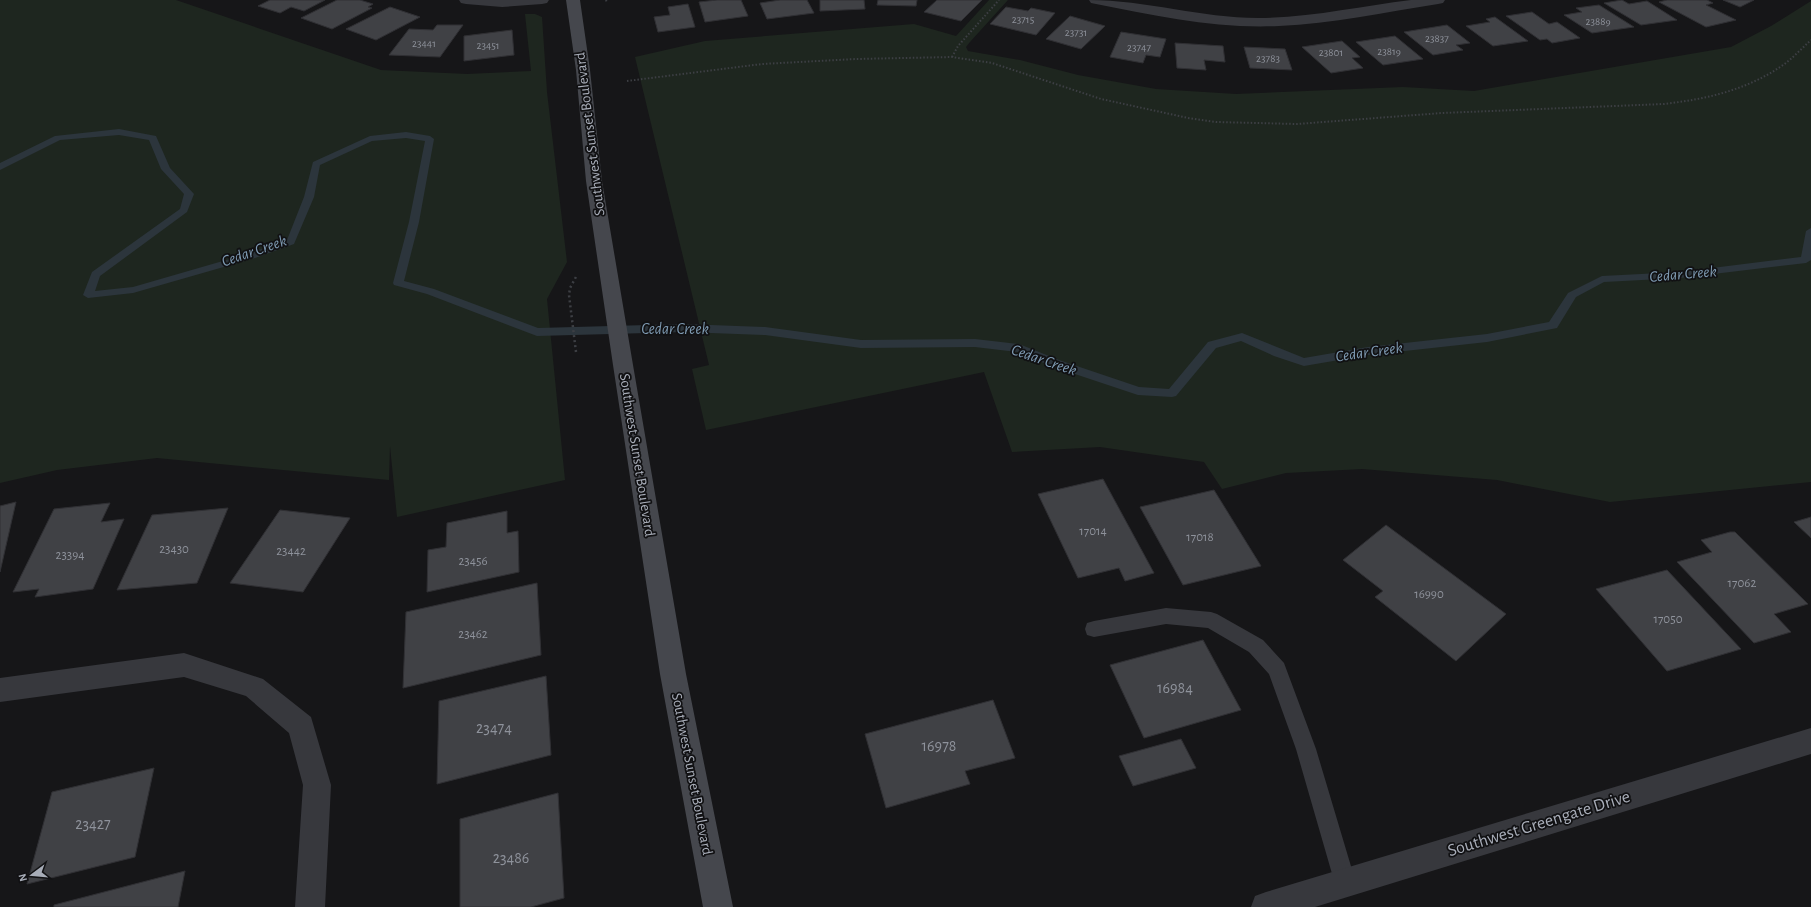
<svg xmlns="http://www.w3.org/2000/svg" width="1811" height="907" viewBox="0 0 1811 907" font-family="'Alegreya Sans',sans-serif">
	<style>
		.green { fill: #1e261f }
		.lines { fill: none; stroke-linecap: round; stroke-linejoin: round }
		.stream { fill: #2c353c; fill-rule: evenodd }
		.building { fill: #404145; stroke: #303034 }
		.path-far1 { stroke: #3d3f44; stroke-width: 2; stroke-dasharray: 1.5 2; stroke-linecap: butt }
		.path { stroke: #3d3f44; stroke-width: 2.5; stroke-dasharray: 2 3; stroke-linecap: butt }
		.service { fill: #37383d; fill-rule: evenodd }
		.minor { fill: #37383d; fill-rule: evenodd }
		.secondary { fill: #45474d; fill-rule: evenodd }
		.labels { text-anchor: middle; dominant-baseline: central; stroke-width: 3.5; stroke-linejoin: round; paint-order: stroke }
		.far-number-label { font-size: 11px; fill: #8e929b }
		.number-label { font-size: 13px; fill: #8e929b }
		.street-label { font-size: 15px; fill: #a8adb8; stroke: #111113 }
		.water-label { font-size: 16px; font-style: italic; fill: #7f9bb3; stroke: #111113 }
		.near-number-label { font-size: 16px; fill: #8e929b }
		.near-street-label { font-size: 18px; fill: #a8adb8; stroke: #111113 }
	</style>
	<rect width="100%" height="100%" fill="#161618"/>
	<!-- green -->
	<g class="green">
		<path d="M0,0H176L381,70L467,74L531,71L525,14H535L542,17L547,92L567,262L547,299L565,480L397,517L390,446L389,480L157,458L57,470L0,483Z"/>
		<path d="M989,0H1008L970,42L966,47L968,51L1020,60L1078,75L1156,89L1236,94L1403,87L1474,91L1731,47L1771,26L1811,1V482L1610,502L1497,480L1362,469L1286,473L1222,489L1204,462L1100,447L1012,452L984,372L706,430L692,369L709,365L635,57L705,41L914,24L956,36Z"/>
	</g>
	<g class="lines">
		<!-- stream -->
		<path class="stream" d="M119,129L156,136L170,168L194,194L187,212L100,276L95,291L133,287L247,254L287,240L304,197L313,162L370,136L406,132L430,136L434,139L419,222L404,281L434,289L538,328L684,324L765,327L861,340L975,339L1019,344L1059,360L1139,387L1169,389L1208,342L1242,333L1304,358L1368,347L1487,334L1549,322L1568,293L1602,276L1680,272L1801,257L1806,231L1811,228V260L1806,263L1680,278L1604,282L1576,297L1557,328L1487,342L1368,355L1304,366L1274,356L1241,341L1216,348L1176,396L1172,397L1138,395L1051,366L1017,352L975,347L861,348L765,335L684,332L537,336L427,294L394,285L393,283L409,222L425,141L406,138L372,141L320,165L314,197L294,244L255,258L133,293L88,298L83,295L92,272L180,209L184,194L161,169L149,140L119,135L60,140L0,170V163L55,136Z"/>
	</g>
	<!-- building -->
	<g class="building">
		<path d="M270,0H325L304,11L291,7L280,13L258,6Z"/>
		<path d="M337,0H360L373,4L368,7L372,8L332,29L301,18Z"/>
		<path d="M717,0H741L748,16L705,22L699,2Z"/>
		<path d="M780,0H807L814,13L767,19L760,3Z"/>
		<path d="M820,0H864L865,9L820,11Z"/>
		<path d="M878,0H917L916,6L877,5Z"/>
		<path d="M937,0H982L961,21L924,12Z"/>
		<path d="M1622,0L1629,4L1647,1L1677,20L1641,25L1604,3Z"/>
		<path d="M1667,0H1707L1713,3L1706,5L1736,20L1706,27L1659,2Z"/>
		<path d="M1723,0H1754L1740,7Z"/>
		<path d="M688,4L695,27L658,32L654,17L670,15L668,7Z"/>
		<path d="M1599,5L1634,27L1592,33L1564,15L1582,12L1576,8Z"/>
		<path d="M390,7L420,17L376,40L346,29Z"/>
		<path d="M1006,7L1028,11L1031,8L1055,13L1036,35L990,24Z"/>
		<path d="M1532,12L1549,24L1557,22L1580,38L1552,43L1547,39L1540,40L1506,16Z"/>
		<path d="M1070,16L1105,26L1081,49L1046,39Z"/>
		<path d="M1495,17L1528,41L1493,46L1466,26L1490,22L1486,19Z"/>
		<path d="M437,25H463L440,57L389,55L409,29L433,30Z"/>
		<path d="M1447,25L1470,43L1456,45L1463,50L1433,55L1404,32Z"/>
		<path d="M512,30L514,55L464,61V36Z"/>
		<path d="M1121,32L1166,39L1160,57L1146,55L1143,63L1110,57Z"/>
		<path d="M1395,36L1423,59L1383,65L1356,42Z"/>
		<path d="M1342,41L1360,57L1352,58L1363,68L1331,73L1302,47Z"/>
		<path d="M1175,43L1223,46L1225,62L1204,60L1206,70L1177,68Z"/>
		<path d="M1244,47L1285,49L1292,70L1250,68Z"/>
		<path d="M1103,479L1154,573L1125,581L1119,568L1078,578L1038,494Z"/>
		<path d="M1214,490L1261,566L1183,585L1140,507Z"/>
		<path d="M16,502L0,572V506Z"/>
		<path d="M110,503L101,522L124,519L93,589L35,597L39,589L13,592L54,509Z"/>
		<path d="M228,508L197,583L117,590L152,515Z"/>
		<path d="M280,510L350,518L303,592L230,583Z"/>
		<path d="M507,511V533L518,531L519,572L427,592L428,550L446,547L447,523Z"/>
		<path d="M1811,517V538L1794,522Z"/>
		<path d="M1386,525L1506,614L1456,661L1375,597L1383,591L1343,560Z"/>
		<path d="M1730,532H1735L1808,604L1774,614L1791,632L1754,643L1677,562L1712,552L1701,540Z"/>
		<path d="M1667,570L1741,649L1667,671L1596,589Z"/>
		<path d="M537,583L541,655L403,688L406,612Z"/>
		<path d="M1203,640L1241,710L1144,738L1110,665Z"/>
		<path d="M546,676L551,755L437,784L439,701Z"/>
		<path d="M993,700L1015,758L965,771L970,784L886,808L865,734Z"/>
		<path d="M1181,739L1196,768L1133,786L1119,756Z"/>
		<path d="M154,768L135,857L27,884L52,792Z"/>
		<path d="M558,793L564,898L531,907H460V819Z"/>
		<path d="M185,871L178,907H54V905Z"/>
	</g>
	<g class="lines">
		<!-- path-far1 -->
		<g class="path-far1">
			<path d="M606,0L607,3"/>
			<path d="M952,57L958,46L999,0"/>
			<path d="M627,81L762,64L856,59L952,57L992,63L1101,99L1188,118L1216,122L1297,124L1442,113L1664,104C1707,99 1747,90 1783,65C1793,58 1802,48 1811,40"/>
		</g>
		<!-- path -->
		<path class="path" d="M576,352L569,295L570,288L577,275"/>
		<!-- service -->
		<path class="service" d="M1166,608L1211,612L1217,614L1263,640L1284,663L1316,749L1356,883L1353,891L1345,894L1337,891L1296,749L1269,674L1249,652L1208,628L1166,624L1094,637L1087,635L1085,629L1087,623L1094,621Z"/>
		<!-- minor -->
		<g class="minor">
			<path d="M459,0H549L547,3L542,4L502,7L466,4L461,3Z"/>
			<path d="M1089,0C1146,0 1201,18 1258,18C1310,18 1360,6 1411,0C1422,0 1434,0 1445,0L1443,3L1438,4C1385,12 1332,24 1279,26C1217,29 1156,16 1096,4L1091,3Z"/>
			<path d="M184,653L263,679L311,717L331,785L325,907H295L303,785L289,733L246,696L184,677L0,702V678Z"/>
			<path d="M1811,728V754L1315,907H1251L1255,896L1266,892Z"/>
		</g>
		<!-- secondary -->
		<path class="secondary" d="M566,0H580L590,70L602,181L633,365L686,674L733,907H703L660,674L613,365L586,181L576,70Z"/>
	</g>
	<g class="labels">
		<!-- far-number labels -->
		<g class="far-number-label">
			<text x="1023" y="19">23715</text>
			<text x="1598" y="21">23889</text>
			<text x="1076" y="32">23731</text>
			<text x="1437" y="38">23837</text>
			<text x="424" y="43">23441</text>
			<text x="488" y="45">23451</text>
			<text x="1139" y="47">23747</text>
			<text x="1389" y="51">23819</text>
			<text x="1331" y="52">23801</text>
			<text x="1268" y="58">23783</text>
		</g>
		<!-- number labels -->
		<g class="number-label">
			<text x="1093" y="531">17014</text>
			<text x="1200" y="537">17018</text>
			<text x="174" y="549">23430</text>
			<text x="291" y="551">23442</text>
			<text x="70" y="555">23394</text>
			<text x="473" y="561">23456</text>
			<text x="1742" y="583">17062</text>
			<text x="1429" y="594">16990</text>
			<text x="1668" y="619">17050</text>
			<text x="473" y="634">23462</text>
		</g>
		<!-- street labels -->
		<g class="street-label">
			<text transform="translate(590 134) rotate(-97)">Southwest Sunset Boulevard</text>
			<text transform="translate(637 455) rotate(81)">Southwest Sunset Boulevard</text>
			<text transform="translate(692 774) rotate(79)">Southwest Sunset Boulevard</text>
		</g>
		<!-- water labels -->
		<g class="water-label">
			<text transform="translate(254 251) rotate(-19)">Cedar Creek</text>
			<text transform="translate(1683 274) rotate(-5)">Cedar Creek</text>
			<text x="675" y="329">Cedar Creek</text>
			<text transform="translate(1369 352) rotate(-8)">Cedar Creek</text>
			<text transform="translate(1044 360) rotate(19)">Cedar Creek</text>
		</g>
		<!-- near-number labels -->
		<g class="near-number-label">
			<text x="1175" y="688">16984</text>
			<text x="494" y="728">23474</text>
			<text x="939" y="746">16978</text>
			<text x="93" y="824">23427</text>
			<text x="511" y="858">23486</text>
		</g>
		<!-- near-street labels -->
		<g class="near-street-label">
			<text transform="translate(1539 824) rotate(-17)">Southwest Greengate Drive</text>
		</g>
	</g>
	<!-- north arrow -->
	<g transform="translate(32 875) rotate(254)" stroke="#111113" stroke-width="3" paint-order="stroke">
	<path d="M0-3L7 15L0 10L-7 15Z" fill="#a8adb8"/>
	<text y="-6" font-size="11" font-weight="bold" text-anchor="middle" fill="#a8adb8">N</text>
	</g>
</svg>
